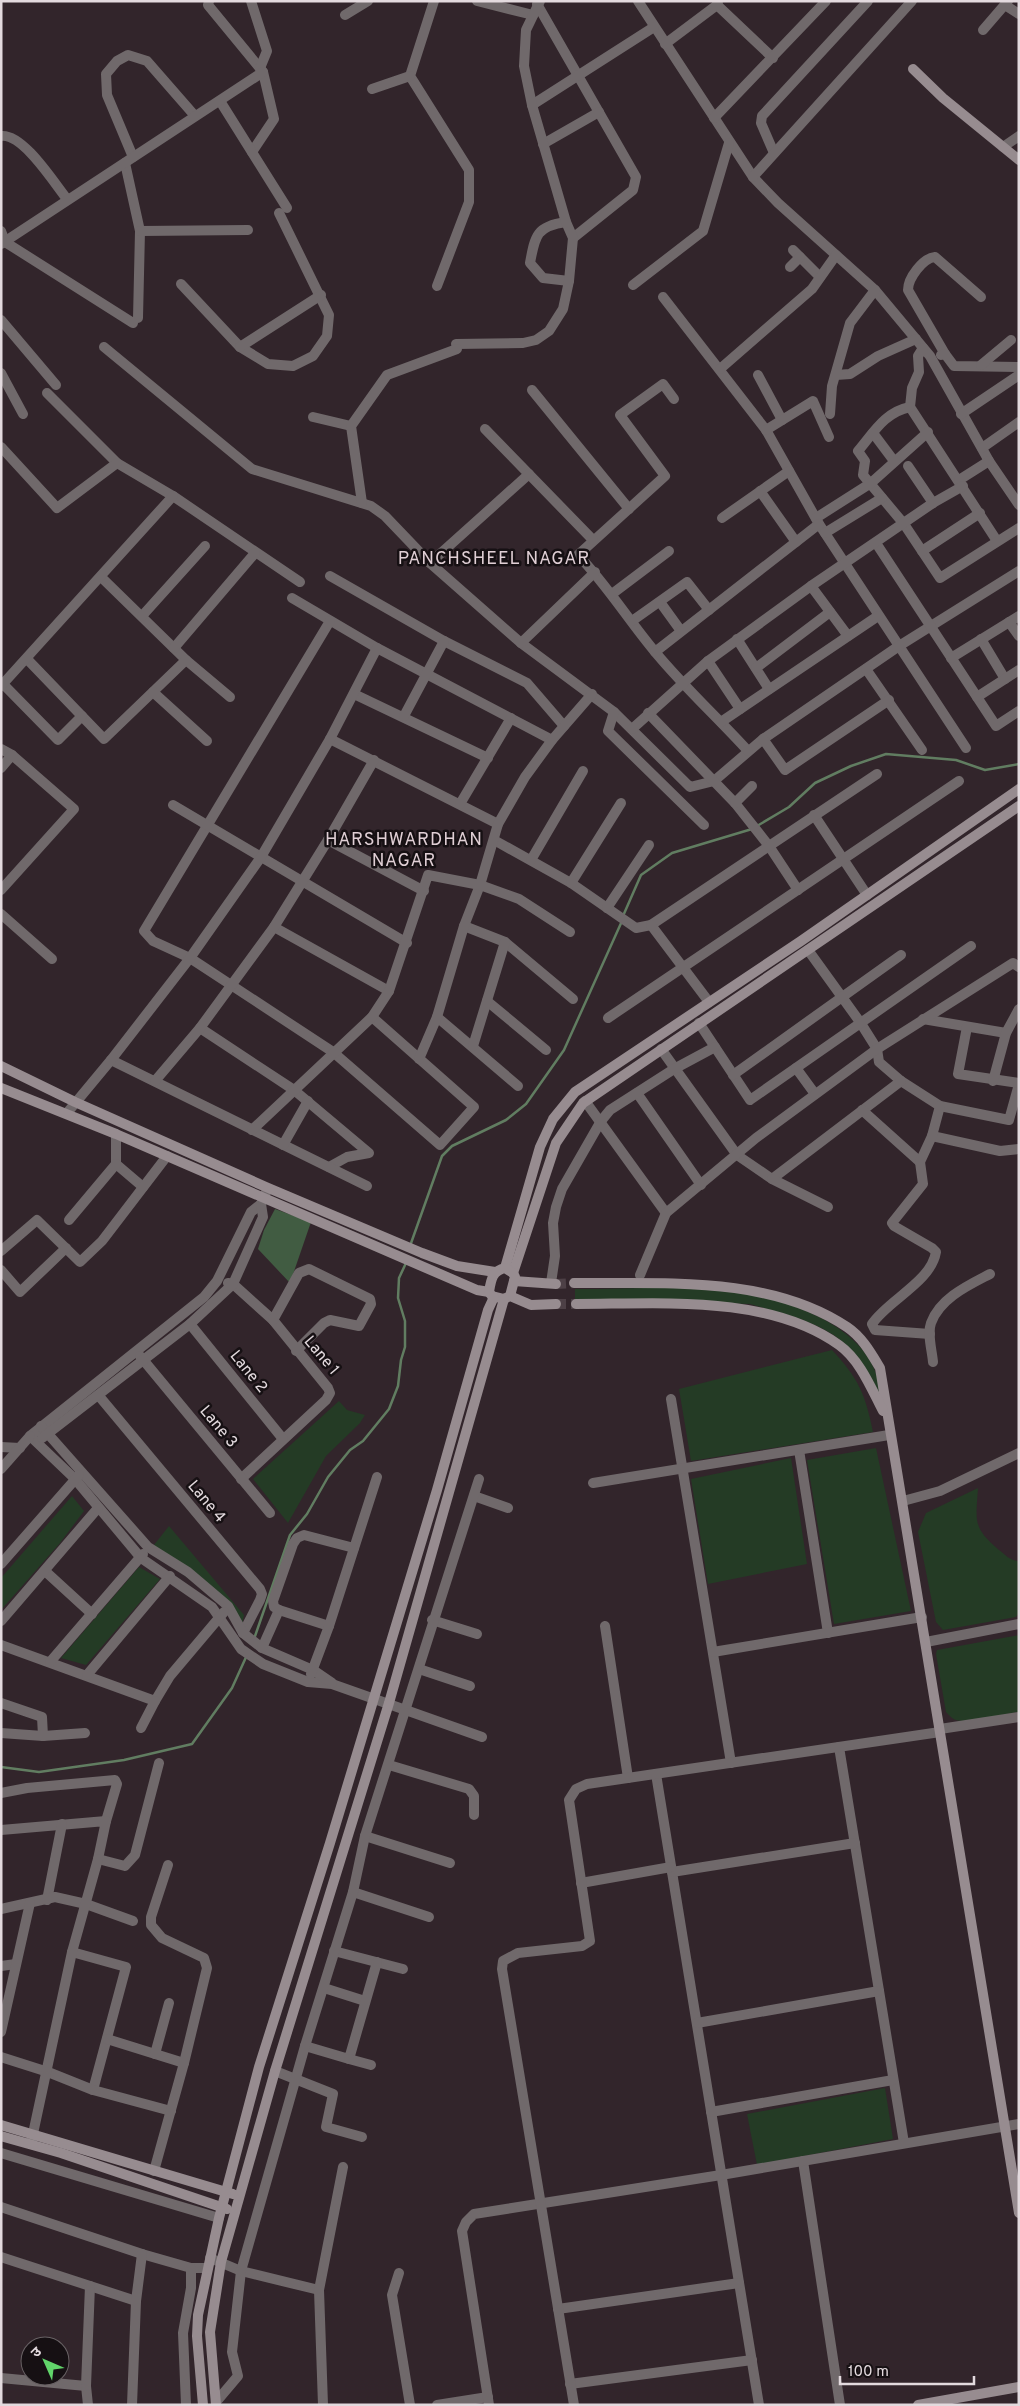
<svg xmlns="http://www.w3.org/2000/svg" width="1020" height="2406" viewBox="0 0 1020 2406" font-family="Overpass,'Noto Sans Devanagari',sans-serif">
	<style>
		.green { fill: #243b25 }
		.forest { fill: #415c42 }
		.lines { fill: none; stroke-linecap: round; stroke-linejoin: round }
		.stream { stroke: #617d61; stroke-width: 2.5 }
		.secondary-tunnel { stroke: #4d4046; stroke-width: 10; stroke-dasharray: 10 5; stroke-linecap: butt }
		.street { stroke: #70696b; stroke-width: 10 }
		.secondary { stroke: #978c90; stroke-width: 10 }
		.labels { text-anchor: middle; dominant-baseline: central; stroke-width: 5; stroke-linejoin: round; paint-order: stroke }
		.street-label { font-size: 16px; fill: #e3dade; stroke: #161013 }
		.neighbourhood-label { font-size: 18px; letter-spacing: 1px; fill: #e0cfd5; stroke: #161013 }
	</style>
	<rect width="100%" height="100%" fill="#32252b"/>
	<!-- green -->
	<g class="green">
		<path d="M575,1289C620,1289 667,1286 712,1289C772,1293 880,1323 880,1397C871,1382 863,1364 851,1350C828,1323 784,1314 750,1304L575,1299Z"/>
		<path d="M832,1350C859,1379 865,1394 873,1432L691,1461L679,1389Z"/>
		<path d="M339,1401L347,1410L365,1415L360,1423L326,1456L288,1523L253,1479Z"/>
		<path d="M876,1448L911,1611L834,1624L807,1460Z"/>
		<path d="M791,1458L807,1564L708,1584L691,1479Z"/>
		<path d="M978,1488C976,1521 972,1527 999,1550C1006,1555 1010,1561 1019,1561V1613L1016,1617L943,1630L936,1622L918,1532L926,1513Z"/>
		<path d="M72,1496L84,1511L60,1543L1,1610V1578Z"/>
		<path d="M169,1526L244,1615L242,1625L227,1607L150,1550Z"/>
		<path d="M139,1567L160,1579L86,1665L61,1658Z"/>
		<path d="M1019,1635V1712C1002,1714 971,1724 956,1720C952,1719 949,1715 946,1712L936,1654L937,1650Z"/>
		<path d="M885,2088L893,2139L757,2165L747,2114Z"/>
	</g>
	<!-- forest -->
	<path class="forest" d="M275,1209L311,1222L290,1283L258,1249L264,1230Z"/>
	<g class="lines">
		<!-- stream -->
		<g class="stream">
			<path d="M757,826L789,807L815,783L851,766L886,754L956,760L985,770L1019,764"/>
			<path d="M623,916L641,875L672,853L752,829"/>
			<path d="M410,1246L442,1156L452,1146L506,1120L526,1104L564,1050L622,921"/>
			<path d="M254,1639L290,1535L307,1514L328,1477L350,1450L363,1441L389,1409L398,1386L401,1360L405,1347V1321L398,1298L399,1278L406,1263"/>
			<path d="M1,1767L39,1772L124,1760L192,1744L232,1688L247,1655"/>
		</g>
		<!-- secondary-tunnel -->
		<g class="secondary-tunnel">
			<path d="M556,1284L574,1283"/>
			<path d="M556,1304H576"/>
		</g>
		<!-- street -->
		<g class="street">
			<path d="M209,1L208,5L263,72L274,119L252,152"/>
			<path d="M251,1L267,51L260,68"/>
			<path d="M434,1L410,76L469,170V202L437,286"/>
			<path d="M477,1L533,15"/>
			<path d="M638,1L753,177L778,203L875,290L930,356L989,461L1019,505"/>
			<path d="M717,1V5L773,58"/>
			<path d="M537,4L636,177L633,190L573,238"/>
			<path d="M1005,5L1019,14"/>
			<path d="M345,15L368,1"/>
			<path d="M983,30L1008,1"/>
			<path d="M665,44L717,5L718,1"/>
			<path d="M372,89L410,76"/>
			<path d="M220,101L287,208"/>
			<path d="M532,105L654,27"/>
			<path d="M714,118L826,1"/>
			<path d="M1,136C23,133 54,183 67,199"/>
			<path d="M543,144L599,112"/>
			<path d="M1003,147L1019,136"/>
			<path d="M774,153L761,123L762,116L868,1"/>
			<path d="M133,157L107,95L106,74L117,61L128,55L147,61L195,116"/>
			<path d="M125,163L140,231L138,318"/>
			<path d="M753,177L912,1"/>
			<path d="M566,222C537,226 535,235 530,263L543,278L569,281"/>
			<path d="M1,231L5,242L133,323"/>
			<path d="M140,231L248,230"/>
			<path d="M1,244L263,72"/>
			<path d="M793,250L820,277"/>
			<path d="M790,267L800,257"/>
			<path d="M181,284L240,347L268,364L293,366L313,356L327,336L329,315L279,213"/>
			<path d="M633,285L703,231L729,143"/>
			<path d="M663,297L766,430L819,524L966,748"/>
			<path d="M1,320L56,385"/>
			<path d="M456,344L523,343L536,340L549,331L563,309L569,281L573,238L566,222L532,105L524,66L526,30L540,1"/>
			<path d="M104,347L252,469L371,506L385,516L430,563L521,643L614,712L690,787L714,781L763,739L899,646L1019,571"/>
			<path d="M240,347L321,295"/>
			<path d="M923,348L918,356L919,372L912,388L910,407L997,541"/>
			<path d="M945,354L908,290C908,278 923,258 935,257L981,297"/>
			<path d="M941,355L945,354L954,366L1019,367"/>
			<path d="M981,365L1011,340"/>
			<path d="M720,369L812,289L836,255"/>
			<path d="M1,373L23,414"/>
			<path d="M758,375L782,420"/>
			<path d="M836,375L850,374L878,356L916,339"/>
			<path d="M532,390L629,509"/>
			<path d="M47,393L117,463L173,496L300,582"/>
			<path d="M674,399L663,384L620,415L665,476L578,555C607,585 629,621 656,653C685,688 718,718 748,751"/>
			<path d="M910,407C885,412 874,432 858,451L865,461L863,475L904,524L940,578L1019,528"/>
			<path d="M830,414L832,386L850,323L875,290"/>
			<path d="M961,414L1019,375"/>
			<path d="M313,417L351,426"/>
			<path d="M485,429L593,540"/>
			<path d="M766,430L813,401L829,437"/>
			<path d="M873,433L894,461"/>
			<path d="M1,447L57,508L117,463"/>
			<path d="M982,448L1019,422"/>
			<path d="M908,466L933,503"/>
			<path d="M959,480L989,461"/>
			<path d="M760,491L796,542"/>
			<path d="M362,503L351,426L387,375L457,349"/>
			<path d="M722,518L789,471"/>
			<path d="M816,518L871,483L928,432"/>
			<path d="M825,533L882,498"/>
			<path d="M876,543L996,726L1019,711"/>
			<path d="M922,551L980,513"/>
			<path d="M430,563L529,474"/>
			<path d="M330,576L444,641L527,683L564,726"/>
			<path d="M101,577L186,660L230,697"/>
			<path d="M811,586L848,636"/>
			<path d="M612,594L669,551"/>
			<path d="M292,598L377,648L552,740"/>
			<path d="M660,602L681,631"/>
			<path d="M142,616L205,546"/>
			<path d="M330,621L144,931L153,941L190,958L333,1052L440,1145L474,1107L372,1017"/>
			<path d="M632,621L687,582L709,610"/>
			<path d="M1009,622L1019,636"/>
			<path d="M737,639L769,689"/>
			<path d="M981,639L1005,679"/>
			<path d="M521,643L595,572"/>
			<path d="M174,648L255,553"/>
			<path d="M655,652L819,524"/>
			<path d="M951,658L1019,616"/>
			<path d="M27,659L104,739L186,660"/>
			<path d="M708,661L740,709"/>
			<path d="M756,668L830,612"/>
			<path d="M866,669L922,750"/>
			<path d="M3,684L58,740L82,716"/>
			<path d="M1,686L173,496"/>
			<path d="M153,692L207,741"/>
			<path d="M354,694L488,758"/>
			<path d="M977,697L1019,670"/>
			<path d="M614,712L608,731L704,825"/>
			<path d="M648,713L735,803L769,846L798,890"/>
			<path d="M404,716L444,641"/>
			<path d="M721,722L878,616"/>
			<path d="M632,729L708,661L811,586L933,503L963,486"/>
			<path d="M330,739L498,824"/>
			<path d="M763,739L785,770L889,700"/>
			<path d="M1,749L12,755"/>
			<path d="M1,768L12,755L74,809L1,890"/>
			<path d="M735,803L752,786"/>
			<path d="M460,804L511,718"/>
			<path d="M173,805L407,943"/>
			<path d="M814,815L867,895"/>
			<path d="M328,840L424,891"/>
			<path d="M494,840L571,883L636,928L651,925L877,774"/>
			<path d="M531,860L583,771"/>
			<path d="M571,883L621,803"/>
			<path d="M607,908L649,845"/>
			<path d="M1,914L52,959"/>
			<path d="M651,925L709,1002"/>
			<path d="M464,926L505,942L573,999"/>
			<path d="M274,927L389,991"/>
			<path d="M808,950L860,1022L877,1049L879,1062L901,1081L940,1106L1009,1120L1019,1084"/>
			<path d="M487,1001L546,1050"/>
			<path d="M437,1017L518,1086"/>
			<path d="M608,1018L959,781"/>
			<path d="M923,1019L1006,1033"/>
			<path d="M699,1023L750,1100L971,946"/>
			<path d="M967,1027L958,1074L1019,1083"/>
			<path d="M200,1028L294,1090L369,1153L347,1157L329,1167"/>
			<path d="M473,1046L505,942"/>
			<path d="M661,1049L737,1155L772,1179L901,1081"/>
			<path d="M419,1059L437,1017L464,926L480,885L498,824L525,777L552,740L592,694"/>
			<path d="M111,1060L367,1186"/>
			<path d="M796,1068L815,1094"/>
			<path d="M733,1075L901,955"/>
			<path d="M155,1081L200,1028L274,927L328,840L374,760"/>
			<path d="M993,1081L1006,1033L1019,1009"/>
			<path d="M637,1093L701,1185"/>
			<path d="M585,1101L666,1213"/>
			<path d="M862,1110L920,1162"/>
			<path d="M67,1113L111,1060L190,958L261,857L330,739L377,648"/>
			<path d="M252,1130L372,1017L389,991L428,875L480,885L519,899L570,932"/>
			<path d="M116,1134V1164L143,1187"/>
			<path d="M932,1136L1000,1151L1019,1149"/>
			<path d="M283,1145L308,1101"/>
			<path d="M772,1179L828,1207"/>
			<path d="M267,1190L261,1204L251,1212L217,1281L204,1297L30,1436L75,1479L141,1558L212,1607L241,1649L263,1664L308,1682L332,1684L482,1737"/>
			<path d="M69,1220L116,1164"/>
			<path d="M1,1251L37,1220L80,1262L102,1241L167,1156"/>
			<path d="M1,1270L20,1292L66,1248"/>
			<path d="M640,1275L666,1213L756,1138L877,1049L1013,963L1019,967"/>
			<path d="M228,1283L233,1284L273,1320L328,1388L330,1393L326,1400L241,1479"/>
			<path d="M551,1283L555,1256L553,1223L556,1207L562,1189L601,1121L610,1110L674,1069L715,1047"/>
			<path d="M273,1320L299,1273L309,1269L370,1299L371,1304L359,1326L330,1320L324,1323L296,1351"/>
			<path d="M190,1324L283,1439"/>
			<path d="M930,1334L875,1330L872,1324C888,1300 931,1282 936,1252L932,1248L894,1226L892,1223L923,1184L920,1162L932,1136L940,1106"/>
			<path d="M140,1356L270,1513"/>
			<path d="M933,1362C932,1350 927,1334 931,1323C940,1298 969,1285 990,1274"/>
			<path d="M99,1396L260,1589L262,1594L260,1600L243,1633"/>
			<path d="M671,1399L731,1763"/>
			<path d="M41,1426L148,1547L188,1572L228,1606L243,1633L262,1648L313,1670L332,1683"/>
			<path d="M42,1438L190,1324L233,1284L263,1217L261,1204"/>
			<path d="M1,1447L20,1448"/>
			<path d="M799,1450L828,1633"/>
			<path d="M1,1469L30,1436"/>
			<path d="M593,1483L889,1435"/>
			<path d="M474,1496L508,1508"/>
			<path d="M903,1501L940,1491L1019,1453"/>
			<path d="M1,1564L79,1475"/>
			<path d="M45,1571L92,1614"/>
			<path d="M279,1610L329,1626"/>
			<path d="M432,1620L477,1634"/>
			<path d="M1,1621L98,1508"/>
			<path d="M605,1626L628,1778"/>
			<path d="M926,1642L1019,1624"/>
			<path d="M1,1645L155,1701L170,1676L224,1612"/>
			<path d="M262,1648L279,1610L274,1607L273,1601L293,1544L297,1538L304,1535L354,1548"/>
			<path d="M713,1652L922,1617"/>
			<path d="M50,1662L143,1554"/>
			<path d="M419,1669L470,1686"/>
			<path d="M311,1674L329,1626L377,1477"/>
			<path d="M87,1675L170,1576"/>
			<path d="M1,1703L42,1717L43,1736"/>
			<path d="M141,1728L155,1701"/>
			<path d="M940,1729L1019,1717"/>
			<path d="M1,1733L43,1736L85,1733"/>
			<path d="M839,1747L904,2143"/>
			<path d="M389,1765L469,1789L474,1796V1815"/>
			<path d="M656,1774L759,2405"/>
			<path d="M1,1793L27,1788L115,1780L117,1784L106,1821"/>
			<path d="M1,1830L106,1821L98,1859L125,1866L135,1855L159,1763"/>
			<path d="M365,1836L450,1863"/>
			<path d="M672,1872L855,1843"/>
			<path d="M581,1883L671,1867"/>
			<path d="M353,1892L429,1917"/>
			<path d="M47,1900L62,1824"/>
			<path d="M1,1909L55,1897L86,1904L133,1921"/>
			<path d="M334,1951L403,1969"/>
			<path d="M72,1952L126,1967L93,2090"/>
			<path d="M1,1966L16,1964"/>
			<path d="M324,1988L365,2001"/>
			<path d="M697,2023L879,1991"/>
			<path d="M1,2032L30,1903"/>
			<path d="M107,2039L184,2063"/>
			<path d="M305,2046L349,2059L377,1962"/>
			<path d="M155,2054L169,2003"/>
			<path d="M1,2057L48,2072L93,2090L171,2111"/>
			<path d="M349,2059L371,2065"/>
			<path d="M275,2071L333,2094L326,2127L362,2137"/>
			<path d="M711,2112L893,2080"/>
			<path d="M31,2143L72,1952L98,1859"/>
			<path d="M1,2153L219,2218"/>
			<path d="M803,2161L840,2405"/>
			<path d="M154,2171L184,2063L207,1968L204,1958L162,1938L151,1925V1917L168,1865"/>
			<path d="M1,2207L142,2254L191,2268H207"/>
			<path d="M1,2257L136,2301"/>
			<path d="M210,2258L241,2271L319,2290"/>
			<path d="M399,2273L392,2295L410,2405"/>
			<path d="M558,2309L739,2283"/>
			<path d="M1,2378L86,2386"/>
			<path d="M570,2384L752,2360"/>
			<path d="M216,2402L238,2376L232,2352L241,2271L305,2046L353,1892L365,1836L479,1479"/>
			<path d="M88,2405L86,2386L90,2286"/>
			<path d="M132,2405L136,2301L142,2254"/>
			<path d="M186,2405L183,2333L191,2288V2268"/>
			<path d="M323,2405L319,2290L343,2167"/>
			<path d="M437,2405L488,2397"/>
			<path d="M489,2405L462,2231L466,2222L474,2214L721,2175L1019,2124"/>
			<path d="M574,2405L502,1969L503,1961L518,1953L582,1946L590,1941L569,1800L576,1789L587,1784L940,1732"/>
		</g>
		<!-- secondary -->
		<g class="secondary">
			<path d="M913,69L943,98L1019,160"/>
			<path d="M1,1066L75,1102L266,1187L422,1253L457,1266L495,1272"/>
			<path d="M1,1088L116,1134L477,1290L489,1292"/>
			<path d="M505,1268L540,1147L553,1119L575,1092L801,941L1019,789"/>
			<path d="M513,1273L556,1143L583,1103L1019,806"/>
			<path d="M514,1281L556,1284"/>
			<path d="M574,1283C664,1284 769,1275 847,1327C862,1337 871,1353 880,1368L1019,2213"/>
			<path d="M510,1296L515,1277L513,1273L505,1268C492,1271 491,1280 489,1292L492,1296L504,1299L510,1296L531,1305L556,1304"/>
			<path d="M576,1304C659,1304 768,1294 839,1345C860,1360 871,1388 883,1411"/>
			<path d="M1,2125L233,2194"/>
			<path d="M1,2136L61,2153L227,2209"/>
			<path d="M203,2405L197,2336L198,2315L219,2218L259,2067L330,1843L437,1490L488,1310L494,1297"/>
			<path d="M216,2405L210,2332L221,2262L275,2071L389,1703L504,1299"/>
			<path d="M918,2405L1019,2387"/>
		</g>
	</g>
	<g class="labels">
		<!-- street labels -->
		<g class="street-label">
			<text transform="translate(321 1356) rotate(50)">Lane 1</text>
			<text transform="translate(248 1372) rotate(51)">Lane 2</text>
			<text transform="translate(218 1427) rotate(50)">Lane 3</text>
			<text transform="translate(206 1502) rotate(50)">Lane 4</text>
		</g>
		<!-- neighbourhood labels -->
		<g class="neighbourhood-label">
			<text x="494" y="559">PANCHSHEEL NAGAR</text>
			<text x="404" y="840">HARSHWARDHAN<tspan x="404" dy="21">NAGAR</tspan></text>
		</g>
	</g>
	<!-- border -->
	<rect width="1020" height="2406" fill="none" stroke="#e3dade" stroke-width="5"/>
	<!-- north arrow -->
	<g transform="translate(45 2361) rotate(315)"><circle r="24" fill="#161013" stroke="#686164"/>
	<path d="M0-4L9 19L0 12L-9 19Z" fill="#61d56a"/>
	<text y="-8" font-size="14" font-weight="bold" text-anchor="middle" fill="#e3dade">उ</text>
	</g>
	<!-- scale -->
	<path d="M840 2376v8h134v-8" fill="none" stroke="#e3dade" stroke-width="2.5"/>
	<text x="848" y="2376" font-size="15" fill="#e3dade" stroke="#161013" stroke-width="4" paint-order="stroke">100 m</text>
</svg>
